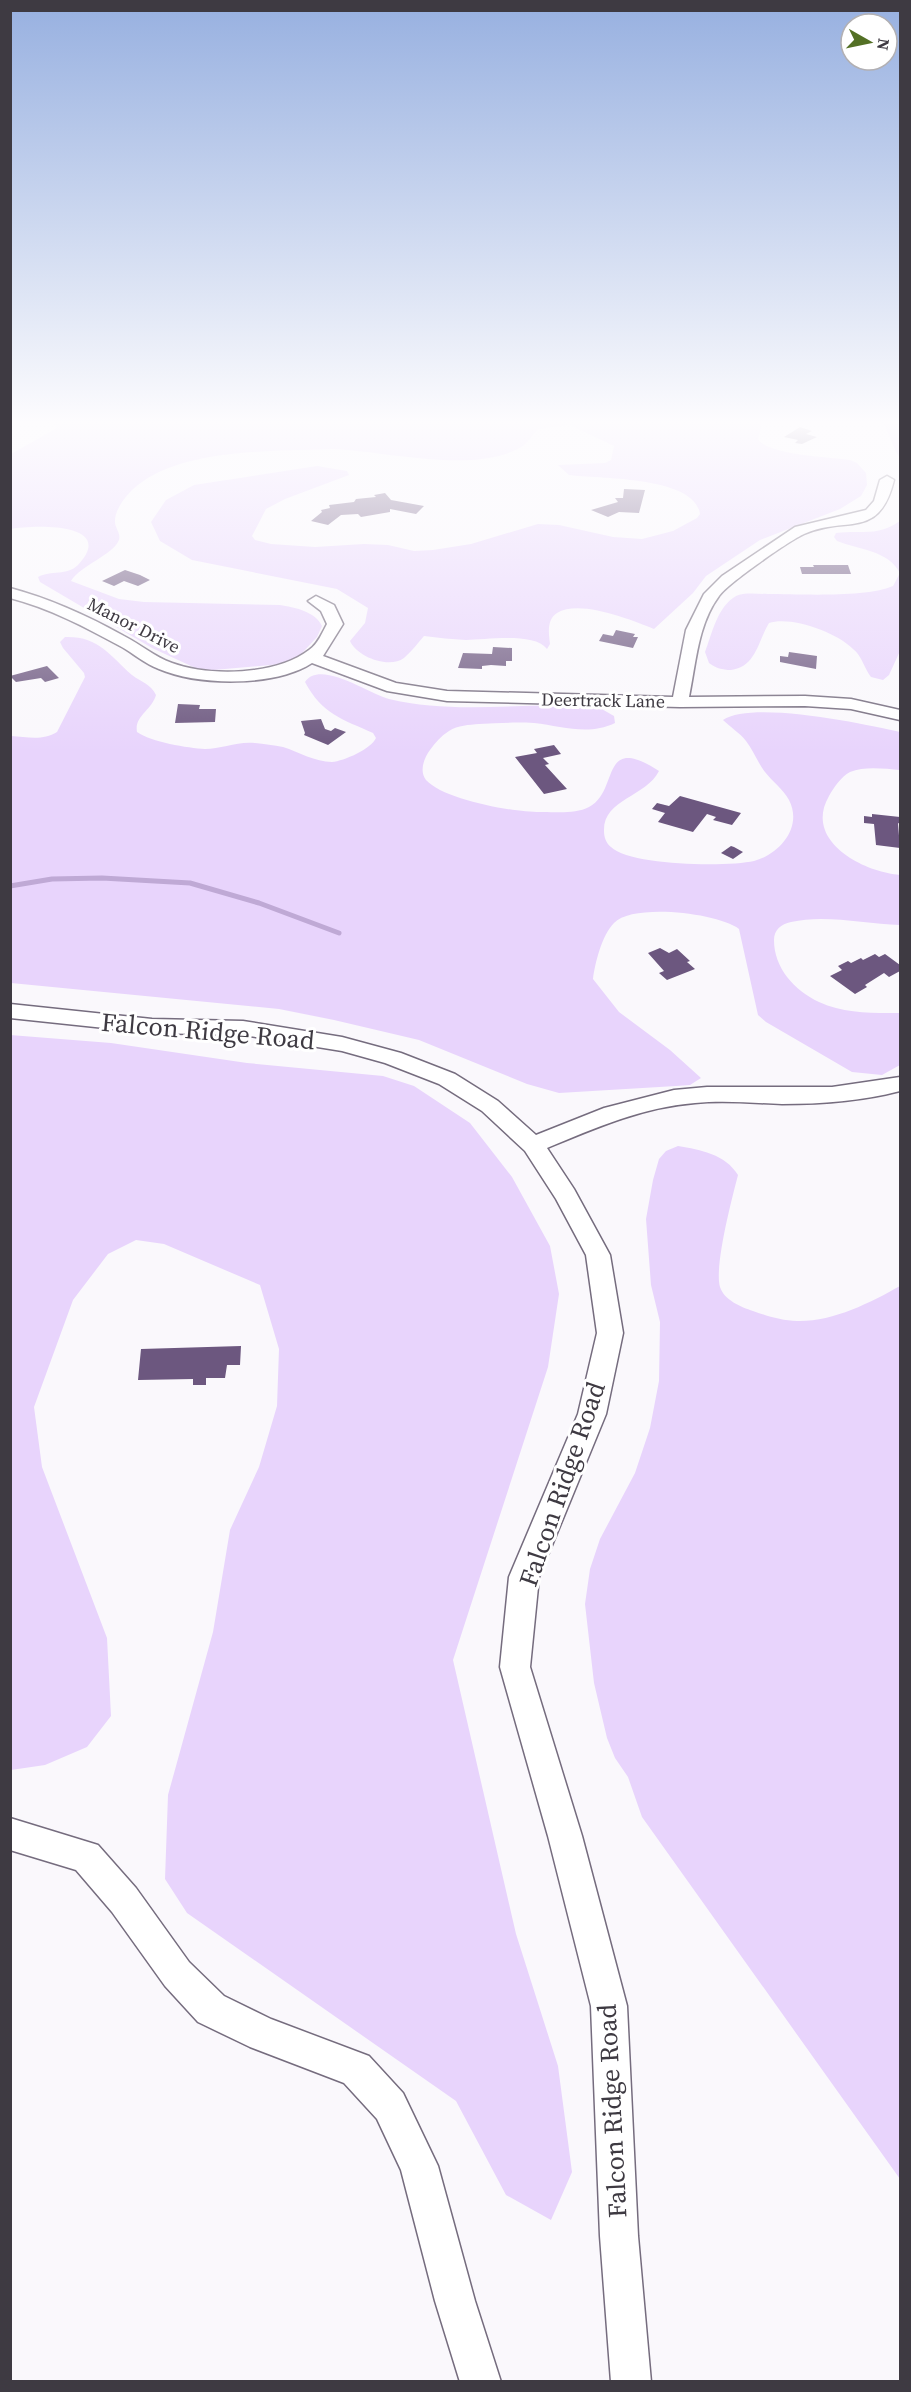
<svg xmlns="http://www.w3.org/2000/svg" width="911" height="2392" viewBox="0 0 911 2392" font-family="'Source Serif 4',serif">
	<style>
		.green { fill: #e8d4fc }
		.lines { fill: none; stroke-linecap: round; stroke-linejoin: round }
		.stream { stroke: #bfa9d5; stroke-width: 5 }
		.building { fill: #6c577f }
		.minor-casing { stroke: #756c7e; stroke-width: 3 }
		.minor { fill: #fff; fill-rule: evenodd }
		.labels { text-anchor: middle; dominant-baseline: central; stroke-width: 6; stroke-linejoin: round; paint-order: stroke }
		.far-street-label { font-size: 18px; fill: #3e3a42; stroke: #fff }
		.near-street-label { font-size: 26px; fill: #3e3a42; stroke: #fff }
	</style>
	<rect width="100%" height="100%" fill="#faf8fc"/>
	<!-- green -->
	<g class="green">
		<path d="M38,419H763L758,439C767,455 830,457 850,460L857,463L866,473L867,485L861,496L840,509L760,540L706,576L693,593L654,629C631,620 580,599 557,613C546,620 549,635 550,644L547,649C534,632 486,640 466,640C452,639 438,638 424,636C418,643 411,652 404,658C389,669 357,657 350,641L365,623L368,608L337,589L192,560L160,541L151,522L166,500L194,485L317,466L347,471L349,475L285,499L266,509L252,536L255,540L271,544L315,547L364,544L388,545L414,551L433,550L471,544L538,524L559,525L613,537L642,539L673,531L697,518L700,514C695,476 599,479 569,475L558,465L605,463L611,460L614,446L570,425L538,429C533,434 529,441 523,446C480,473 396,454 347,450C332,448 317,450 302,450C255,451 182,453 142,482C131,489 114,508 115,522C115,528 121,533 119,540C113,555 81,565 71,581L119,599L144,602L280,605C294,607 316,612 322,626L317,637L293,663L202,671L152,648L40,582L38,577C51,570 67,576 78,565C118,522 33,525 11,529V454L57,428L55,425Z"/>
		<path d="M880,419H900V458C891,446 890,431 880,419Z"/>
		<path d="M900,521V651L889,675L883,680L871,677C864,668 862,656 853,649C836,632 791,616 769,623C758,641 756,667 731,670C722,670 716,668 709,663L705,652C712,634 717,607 736,596C744,592 758,594 768,594C799,594 865,598 893,586L900,573C888,550 859,550 837,541L834,537L836,533C861,530 877,537 900,521Z"/>
		<path d="M65,637C99,636 109,655 132,675C141,682 151,684 156,695C152,710 134,716 137,732C151,742 188,748 205,749C221,749 238,741 255,743C264,744 274,745 283,747C299,752 315,762 332,762C344,761 371,749 376,738L373,733C342,719 322,714 305,682C320,659 369,694 389,699C459,716 530,700 600,708L614,716L615,723C588,736 562,726 534,723C516,722 498,723 479,724C469,725 458,725 449,731C441,736 435,743 430,750C424,758 419,771 426,780C444,800 516,813 543,812C557,812 576,814 589,807C620,791 599,732 659,771C646,797 603,799 604,831C604,837 606,843 611,847C630,866 728,867 754,861C780,854 803,827 789,800C783,789 772,781 765,772C758,763 753,750 746,741C740,733 730,727 723,720C752,700 865,724 900,732V770C885,769 865,766 850,772C841,777 834,787 829,796C803,841 863,872 900,875V925C865,924 825,914 791,922C781,924 774,930 774,940C774,968 794,990 819,1002C845,1014 873,1013 900,1013V1065L882,1075L852,1072L766,1022L758,1015L739,929C718,913 633,903 614,923C602,935 595,963 593,979L619,1012L670,1050L701,1078L690,1085L676,1086L559,1093L527,1084L419,1040L334,1020L279,1009L11,983V736C27,737 43,741 57,732L85,677L84,673L63,648L60,642Z"/>
		<path d="M10,1035L111,1043L247,1063L383,1076L414,1086L470,1123L512,1177L550,1246L559,1294L548,1367L453,1660L516,1934L558,2066L572,2172L551,2220L506,2195L456,2101L187,1913L165,1879L168,1795L213,1632L230,1530L259,1467L277,1406L279,1349L260,1285L164,1244L136,1240L108,1254L73,1300L34,1407L42,1467L107,1638L111,1716L87,1747L45,1765L11,1770Z"/>
		<path d="M678,1146C701,1150 725,1154 738,1175C732,1198 714,1267 720,1287C724,1300 741,1307 753,1311C767,1316 782,1321 797,1321C832,1322 870,1303 900,1286V2179L642,1817L628,1777L615,1758L607,1738L594,1683L585,1604L590,1569L600,1539L635,1473L650,1428L659,1381L660,1322L651,1285L646,1219L653,1180L659,1159L666,1151Z"/>
	</g>
	<g class="lines">
		<!-- stream -->
		<path class="stream" d="M10,886L52,879L102,878L190,883L259,903L339,933"/>
	</g>
	<!-- building -->
	<g class="building">
		<path d="M800,427L812,431L806,434L817,437L802,444L795,443L798,440L784,437Z"/>
		<path d="M624,489L645,490L639,513L619,512L608,517L591,510L618,502L615,498H623Z"/>
		<path d="M385,493L391,500L424,506L416,514L390,509V512L361,517L358,514L341,515L328,525L311,521L322,512L321,510L330,508L329,505L354,502L356,499L376,497L374,495Z"/>
		<path d="M813,565H848L851,574H802L800,567H814Z"/>
		<path d="M125,570L140,575L150,580L138,586L124,581L114,586L102,581Z"/>
		<path d="M616,630L635,634L633,637H638L633,648L599,641L603,634L613,636Z"/>
		<path d="M493,647L512,648V661H506V666L491,665L482,666V669L458,668L463,653L492,654Z"/>
		<path d="M789,652L817,656L816,669L780,662V656L788,657Z"/>
		<path d="M47,666L59,678L45,682L41,678L16,682L10,676Z"/>
		<path d="M178,704L200,705L199,709H216L215,722L175,723Z"/>
		<path d="M321,719L325,729L331,731L335,728L346,732L328,745L304,735L305,733L301,721Z"/>
		<path d="M554,745L561,754L543,758L549,764L545,765L567,789L544,794L515,757L537,753L534,749Z"/>
		<path d="M680,796L741,813L732,825L713,820L716,817L707,814L693,832L658,822L665,813L652,809L657,803L669,806Z"/>
		<path d="M872,814L900,817V824L898,823L900,848L876,845L874,824L864,823V816L872,817Z"/>
		<path d="M731,846L734,847L743,852L733,859L721,853Z"/>
		<path d="M660,948L669,953L677,949L690,961L687,962L695,969L667,980L659,973L664,971L648,953Z"/>
		<path d="M875,954L879,957L885,954L900,965V971L889,977L884,973L865,985L867,987L855,994L830,976L842,970L838,966L848,961L851,963L861,958L863,960Z"/>
		<path d="M241,1346L240,1365H227L225,1378H206V1385H193V1379L138,1380L141,1349Z"/>
	</g>
	<g class="lines">
		<!-- minor casing -->
		<g class="minor-casing">
			<g id="minor">
				<path d="M887,476L894,480C879,541 846,515 804,534C789,541 728,583 719,596C698,624 696,663 689,697L805,696L851,699L900,710V720L851,709L805,706L680,707L447,701L387,691L312,663C275,687 199,686 159,669C145,664 133,653 120,646C85,627 49,608 10,598V588C51,599 88,616 124,636C140,644 155,657 172,663C210,677 277,675 309,650C318,644 322,633 327,624L321,611L308,601L316,596L334,605L343,624L323,656L396,683L447,691L673,697L686,630L704,594L722,576L795,527L866,510L874,501L880,480Z"/>
				<path d="M10,1004L152,1019L243,1021L342,1037L401,1053L455,1074L498,1101L536,1135L604,1108L674,1090L707,1087H832L900,1077V1091C862,1101 822,1104 782,1104C753,1103 724,1100 695,1103C643,1107 595,1128 547,1148L574,1189L610,1255L623,1333L606,1414L539,1577L530,1667L582,1836L627,2006L638,2236L651,2382H611L600,2236L591,2006L548,1836L500,1667L509,1577L578,1414L597,1333L586,1255L556,1199L525,1151L482,1111L439,1084L385,1063L342,1051L243,1035L152,1033L10,1018Z"/>
				<path d="M10,1818L98,1845L136,1888L189,1962L224,1996L271,2019L369,2056L403,2093L438,2166L475,2301L501,2382H460L435,2301L401,2170L377,2119L344,2083L250,2047L198,2022L165,1986L112,1912L76,1870L10,1850Z"/>
			</g>
		</g>
		<!-- minor -->
		<use href="#minor" class="minor"/>
	</g>
	<!-- sky -->
	<linearGradient id="sky" x2="0" y2="1"><stop stop-color="#97b0e0"/><stop offset="0.56" stop-color="#fdfcfe"/><stop offset="1" stop-color="#fdfcfe" stop-opacity="0"/></linearGradient>
	<rect width="911" height="753" fill="url(#sky)"/>
	<g class="labels">
		<!-- far-street labels -->
		<g class="far-street-label">
			<text transform="translate(134 625) rotate(27)">Manor Drive</text>
			<text transform="translate(603 700) rotate(1)">Deertrack Lane</text>
		</g>
		<!-- near-street labels -->
		<g class="near-street-label">
			<text transform="translate(208 1031) rotate(5)">Falcon Ridge Road</text>
			<text transform="translate(562 1484) rotate(-71)">Falcon Ridge Road</text>
			<text transform="translate(612 2111) rotate(-93)">Falcon Ridge Road</text>
		</g>
	</g>
	<!-- border -->
	<rect width="911" height="2392" fill="none" stroke="#3e3a42" stroke-width="24"/>
	<!-- north arrow -->
	<g transform="translate(869 42) rotate(99)"><circle r="28" fill="#ffffff" stroke="#b2b0b3" stroke-width="1.5"/>
	<path d="M0-4.5L10 22L0 15L-10 22Z" fill="#537025"/>
	<text y="-9" font-size="16" font-weight="bold" text-anchor="middle" fill="#3e3a42">N</text>
	</g>
</svg>
